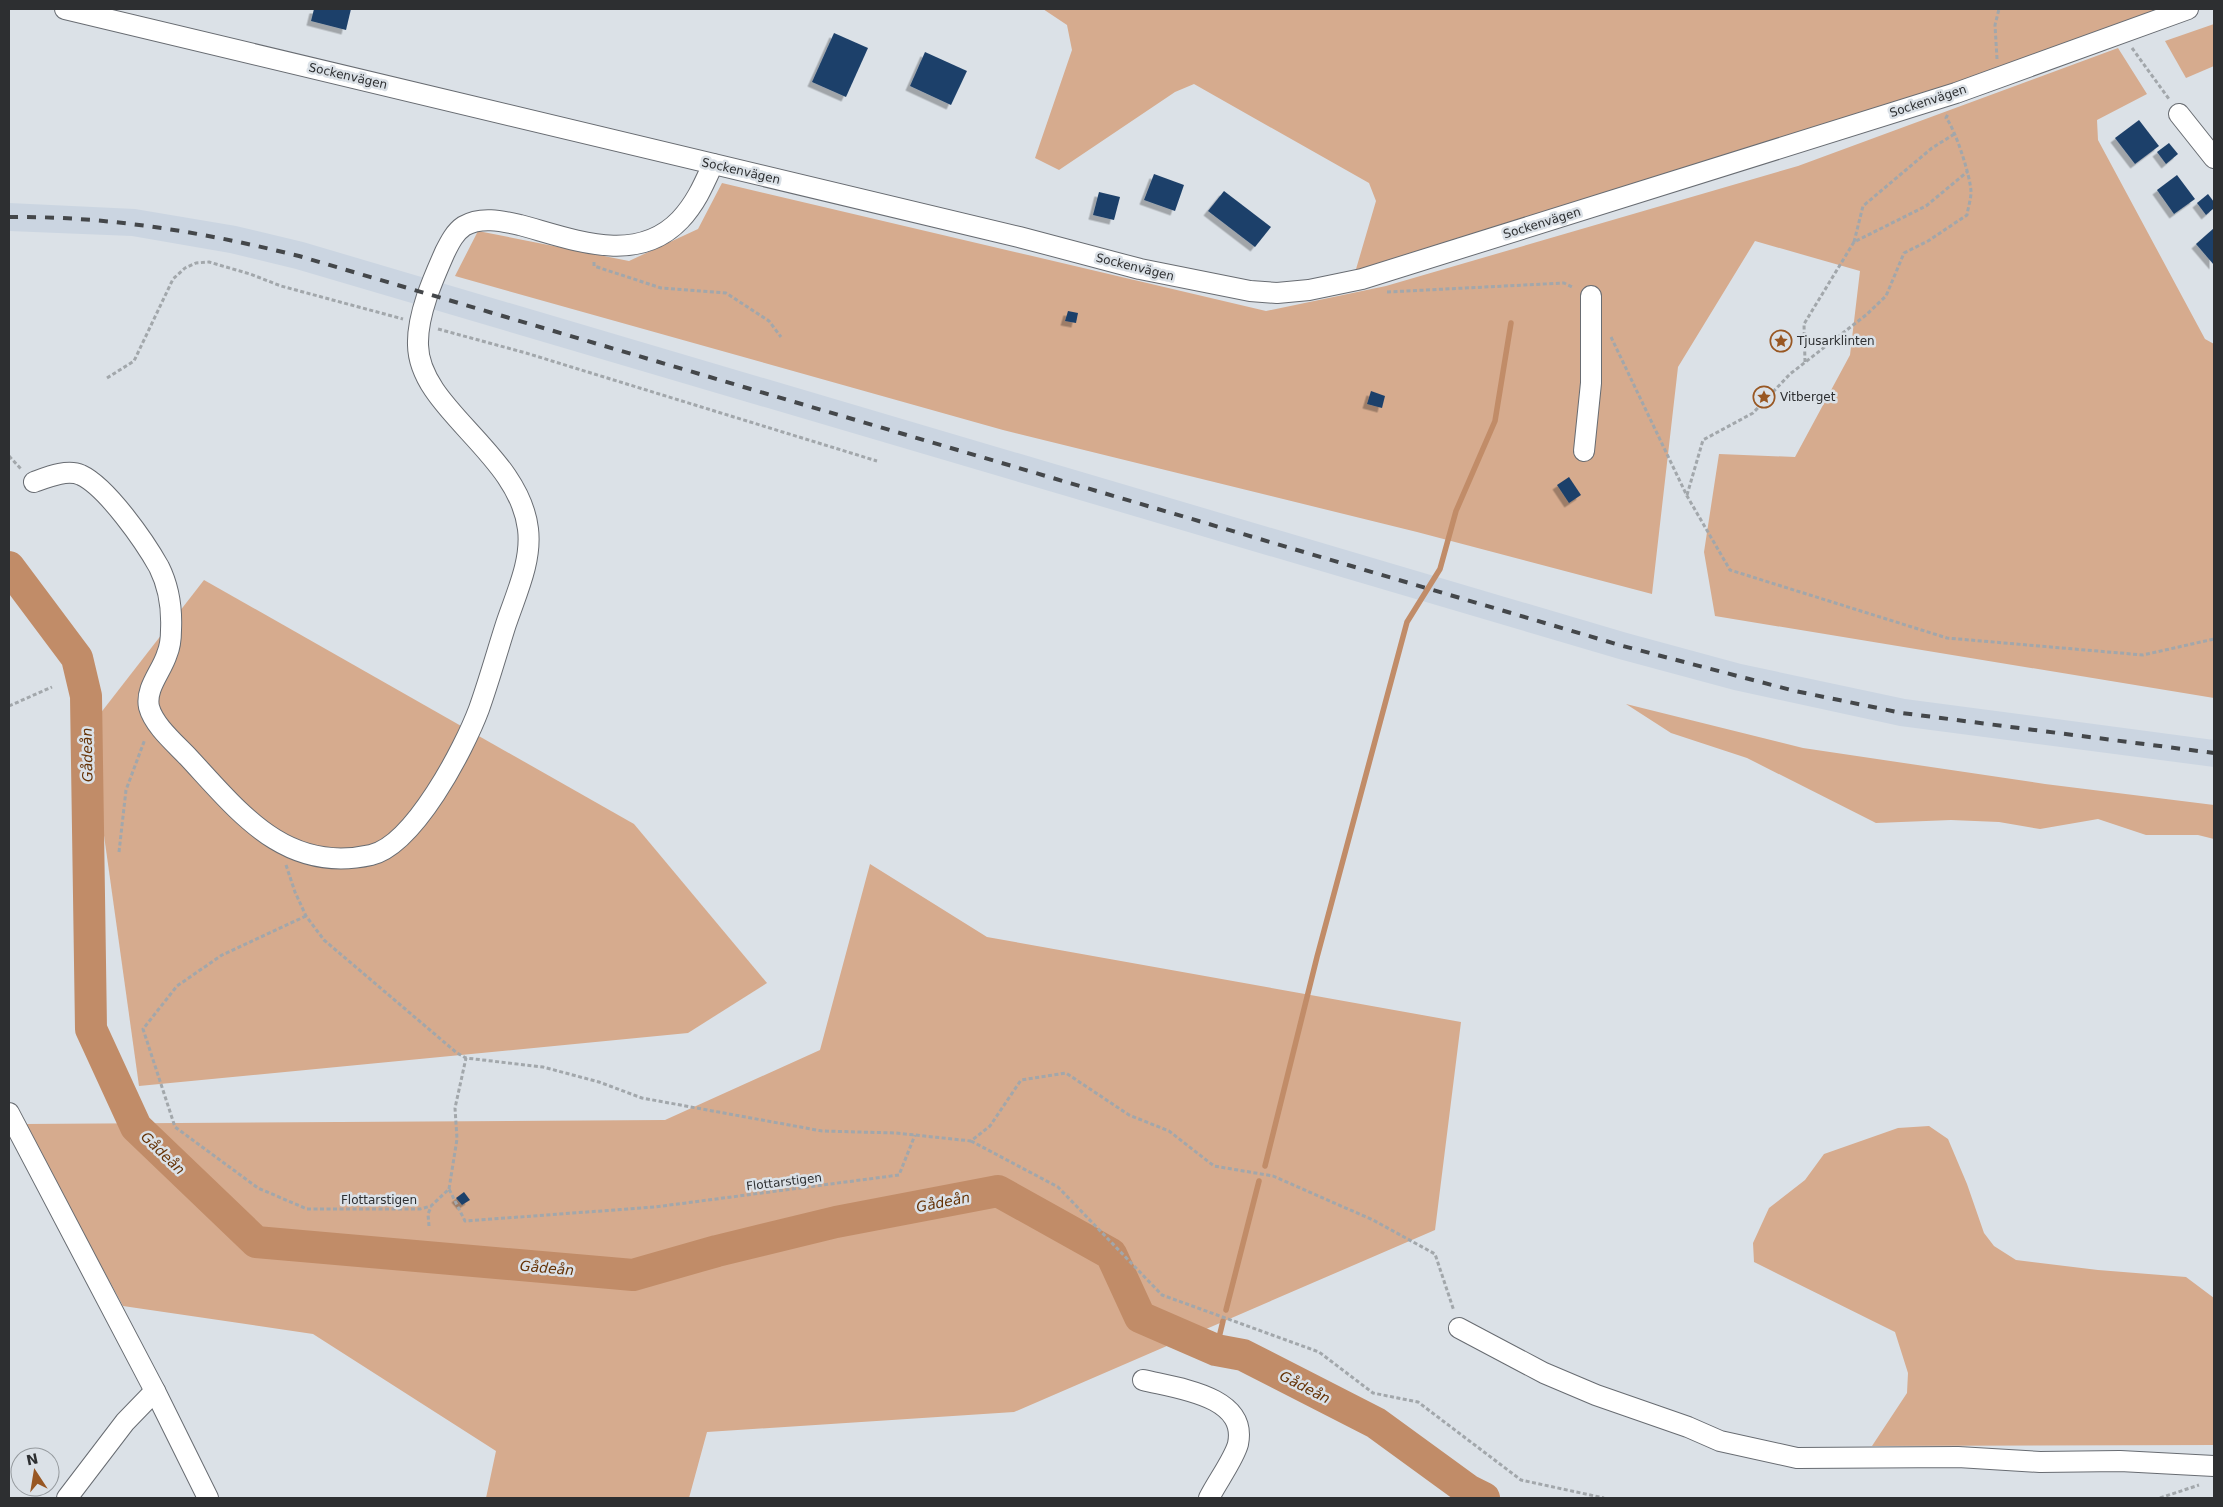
<svg xmlns="http://www.w3.org/2000/svg" width="2223" height="1507" viewBox="0 0 2223 1507" font-family="'DejaVu Sans',sans-serif">
	<style>
		.built { fill: #cbd5e1 }
		.green { fill: #d6ab8e }
		.lines { fill: none; stroke-linecap: round; stroke-linejoin: round }
		.stream { stroke: #c18c68; stroke-width: 5.5 }
		.river { stroke: #c18c68; stroke-width: 32 }
		.building { fill: #1f416a; filter: url(#shadow) }
		.minor-casing { stroke: #686c72; stroke-width: 22 }
		.path { stroke: #a2a7ab; stroke-width: 3; stroke-dasharray: 4 2.5; stroke-linecap: butt }
		.minor { stroke: #fff; stroke-width: 20 }
		.rail { stroke: #44474a; stroke-width: 4; stroke-dasharray: 9 9; stroke-linecap: butt }
		.labels { text-anchor: middle; dominant-baseline: central; stroke-width: 5; stroke-linejoin: round; paint-order: stroke }
		.street-label { font-size: 12px; fill: #2d2f31; stroke: #dbe1e7 }
		.poi-label { font-size: 12px; fill: #2d2f31; stroke: #dbe1e7; text-anchor: start }
		.water-label { font-size: 14px; font-style: italic; fill: #643104; stroke: #dbe1e7 }
	</style>
	<defs>
		<filter id="shadow"><feDropShadow dx="-4.5" dy="4.5" stdDeviation="0" flood-color="#0004"/></filter>
	</defs>
	<rect width="100%" height="100%" fill="#dbe1e7"/>
	<!-- built -->
	<path class="built" d="M9,203L135,209L236,226L303,242L1627,633L1741,664L1905,699L2214,740V767L1900,726L1734,690L1619,659L296,269L230,253L132,236L9,231Z"/>
	<!-- green -->
	<g class="green">
		<path d="M1043,9H2169L1961,83L1354,276L1376,201L1369,183L1194,84L1175,92L1059,170L1035,158L1072,50L1067,25Z"/>
		<path d="M2214,24V66L2186,78L2165,41Z"/>
		<path d="M2118,48L2147,94L2097,120L2098,140L2205,339L2214,344V698L1715,616L1704,552L1719,454L1795,457L1850,355L1860,271L1755,241L1678,367L1652,594L1417,532L1003,430L455,276L478,231L629,261L698,229L722,183L1266,311L1386,286L1798,166Z"/>
		<path d="M204,580L634,824L767,983L688,1033L139,1086L89,728Z"/>
		<path d="M1626,704L1803,748L2045,784L2214,805V839L2198,835H2146L2098,819L2040,829L1999,822L1951,820L1876,823L1747,758L1671,733Z"/>
		<path d="M870,864L987,937L1461,1022L1435,1230L1014,1412L707,1432L689,1498H486L496,1451L313,1334L123,1306L24,1124L665,1120L820,1050Z"/>
		<path d="M1929,1126L1948,1139L1967,1184L1984,1233L1994,1246L2016,1260L2098,1270L2186,1277L2214,1298V1445L1872,1446L1907,1393L1908,1373L1895,1332L1754,1262L1753,1243L1769,1208L1805,1180L1824,1154L1898,1128Z"/>
	</g>
	<g class="lines">
		<!-- stream -->
		<g class="stream">
			<path d="M1265,1166L1317,957L1407,622L1440,569L1456,511L1495,421L1511,323"/>
			<path d="M1226,1310L1259,1181"/>
			<path d="M1216,1350L1223,1321"/>
		</g>
		<!-- river -->
		<path class="river" d="M9,567L77,658L86,696L91,1029L136,1127L256,1242L633,1275L717,1251L836,1222L998,1191L1111,1254L1140,1317L1216,1350L1243,1355L1376,1423L1468,1490L1484,1498"/>
	</g>
	<!-- building -->
	<g class="building">
		<path d="M314,9H351L346,30L311,21Z"/>
		<path d="M834,33L868,48L846,97L812,82Z"/>
		<path d="M925,52L967,71L951,105L910,86Z"/>
		<path d="M2139,120L2159,146L2135,164L2115,138Z"/>
		<path d="M2169,143L2178,154L2166,164L2157,152Z"/>
		<path d="M1154,174L1184,185L1175,211L1144,200Z"/>
		<path d="M2177,175L2195,199L2174,214L2157,190Z"/>
		<path d="M1224,191L1271,227L1255,247L1208,211Z"/>
		<path d="M1099,192L1120,197L1114,220L1093,215Z"/>
		<path d="M2208,194L2214,202V208L2206,215L2197,203Z"/>
		<path d="M2214,228V265L2196,244Z"/>
		<path d="M1068,311L1078,313L1076,323L1065,321Z"/>
		<path d="M1371,391L1385,396L1382,408L1367,404Z"/>
		<path d="M1569,477L1581,495L1569,503L1557,485Z"/>
		<path d="M464,1192L470,1200L462,1205L456,1198Z"/>
	</g>
	<g class="lines">
		<!-- minor casing -->
		<g class="minor-casing">
			<g id="minor">
				<path d="M65,9L1019,237L1140,269L1250,291L1277,293L1309,290L1362,279L1956,93L2188,9"/>
				<path d="M2179,114L2214,158"/>
				<path d="M1584,451L1591,383V296"/>
				<path d="M34,482C48,477 67,469 81,475C107,487 145,542 159,567C169,587 172,609 171,630C171,638 170,647 167,654C162,671 145,688 149,707C154,726 176,744 189,758C240,813 286,874 371,855C414,845 464,749 479,709C489,681 497,652 506,624C516,594 532,561 528,529C519,453 419,409 418,345C417,315 433,279 445,252C450,242 455,232 464,226C481,216 502,221 520,225C572,239 636,266 680,220C696,203 704,184 713,164"/>
				<path d="M9,1113L155,1391L208,1498"/>
				<path d="M1459,1328L1544,1373L1596,1395L1688,1427L1720,1441L1797,1458L1958,1457L2040,1462L2120,1461L2214,1466"/>
				<path d="M1143,1380C1175,1388 1248,1395 1238,1444C1234,1459 1217,1482 1209,1498"/>
				<path d="M67,1498L125,1422L155,1391"/>
			</g>
		</g>
		<!-- path -->
		<g class="path">
			<path d="M2132,48L2169,99"/>
			<path d="M1997,59L1995,25L1999,9"/>
			<path d="M1854,242L1863,206L1932,148L1956,133"/>
			<path d="M594,262V266L661,288L726,293L769,321L781,337"/>
			<path d="M1387,292L1564,283L1574,288"/>
			<path d="M438,329L526,353L877,461"/>
			<path d="M1611,337L1687,496L1730,570L1947,638L2143,655L2214,639"/>
			<path d="M1805,362L1804,324L1854,242L1926,206L1967,172"/>
			<path d="M107,378L134,361L173,279L185,268L196,263L209,262L250,274L281,286L403,319"/>
			<path d="M9,456L21,469"/>
			<path d="M1687,495L1703,440L1753,413L1790,374L1866,315L1886,296L1904,253L1928,241L1967,215C1968,208 1971,199 1971,192C1971,178 1955,128 1946,118L1948,114"/>
			<path d="M9,706L52,687"/>
			<path d="M119,852L126,790L145,739"/>
			<path d="M286,865L295,892L306,916L324,940L457,1053L466,1058L543,1067L599,1082L642,1098L822,1131L896,1133L971,1141L990,1126L1021,1080L1066,1073L1129,1115L1169,1131L1214,1166L1273,1176L1373,1220L1435,1254L1454,1311"/>
			<path d="M306,916L222,955L177,986L143,1029L175,1127L258,1188L307,1209H420L431,1206L449,1189L465,1221L655,1207L899,1175L915,1135"/>
			<path d="M971,1141L1058,1187L1162,1295L1319,1352L1373,1393L1418,1402L1521,1480L1604,1498"/>
			<path d="M449,1189L457,1139L455,1108L466,1058"/>
			<path d="M429,1226L428,1214L431,1207"/>
			<path d="M2160,1498L2199,1485"/>
		</g>
		<!-- minor -->
		<use href="#minor" class="minor"/>
		<!-- rail -->
		<path class="rail" d="M9,217C108,216 203,232 299,256L1623,646L1795,691L1902,713L2214,753"/>
	</g>
	<!-- icons -->
	<defs>
		<g id="sight-ring" transform="scale(1.125)"><circle r="9.5" fill="#dbe1e7" stroke="#985723" stroke-width="1.5"/><path d="M0-6L1.8-2.2L6-1.7L2.9 1.2L3.7 5.4L0 3.3L-3.7 5.4L-2.9 1.2L-6-1.7L-1.8-2.2Z" fill="#985723"/></g>
	</defs>
	<g fill-rule="evenodd">
		<use href="#sight-ring" x="1781" y="341"/>
		<use href="#sight-ring" x="1764" y="397"/>
	</g>
	<g class="labels">
		<!-- street labels -->
		<g class="street-label">
			<text transform="translate(348 76) rotate(13)">Sockenvägen</text>
			<text transform="translate(1928 101) rotate(-18)">Sockenvägen</text>
			<text transform="translate(741 171) rotate(13)">Sockenvägen</text>
			<text transform="translate(1542 223) rotate(-17)">Sockenvägen</text>
			<text transform="translate(1135 267) rotate(14)">Sockenvägen</text>
			<text transform="translate(784 1182) rotate(-7)">Flottarstigen</text>
			<text x="379" y="1200">Flottarstigen</text>
		</g>
		<!-- poi labels -->
		<g class="poi-label">
			<text x="1797" y="341">Tjusarklinten</text>
			<text x="1780" y="397">Vitberget</text>
		</g>
		<!-- water labels -->
		<g class="water-label">
			<text transform="translate(87 755) rotate(-91)">Gådeån</text>
			<text transform="translate(163 1153) rotate(44)">Gådeån</text>
			<text transform="translate(943 1202) rotate(-11)">Gådeån</text>
			<text transform="translate(547 1268) rotate(5)">Gådeån</text>
			<text transform="translate(1305 1387) rotate(27)">Gådeån</text>
		</g>
	</g>
	<!-- border -->
	<rect width="2223" height="1507" fill="none" stroke="#2d2f31" stroke-width="20"/>
	<!-- north arrow -->
	<g transform="translate(35 1472) rotate(348)"><circle r="24" fill="#dbe1e7" stroke="#959a9e"/>
	<path d="M0-4L9 19L0 12L-9 19Z" fill="#985723"/>
	<text y="-8" font-size="14" font-weight="bold" text-anchor="middle" fill="#2d2f31">N</text>
	</g>
</svg>
